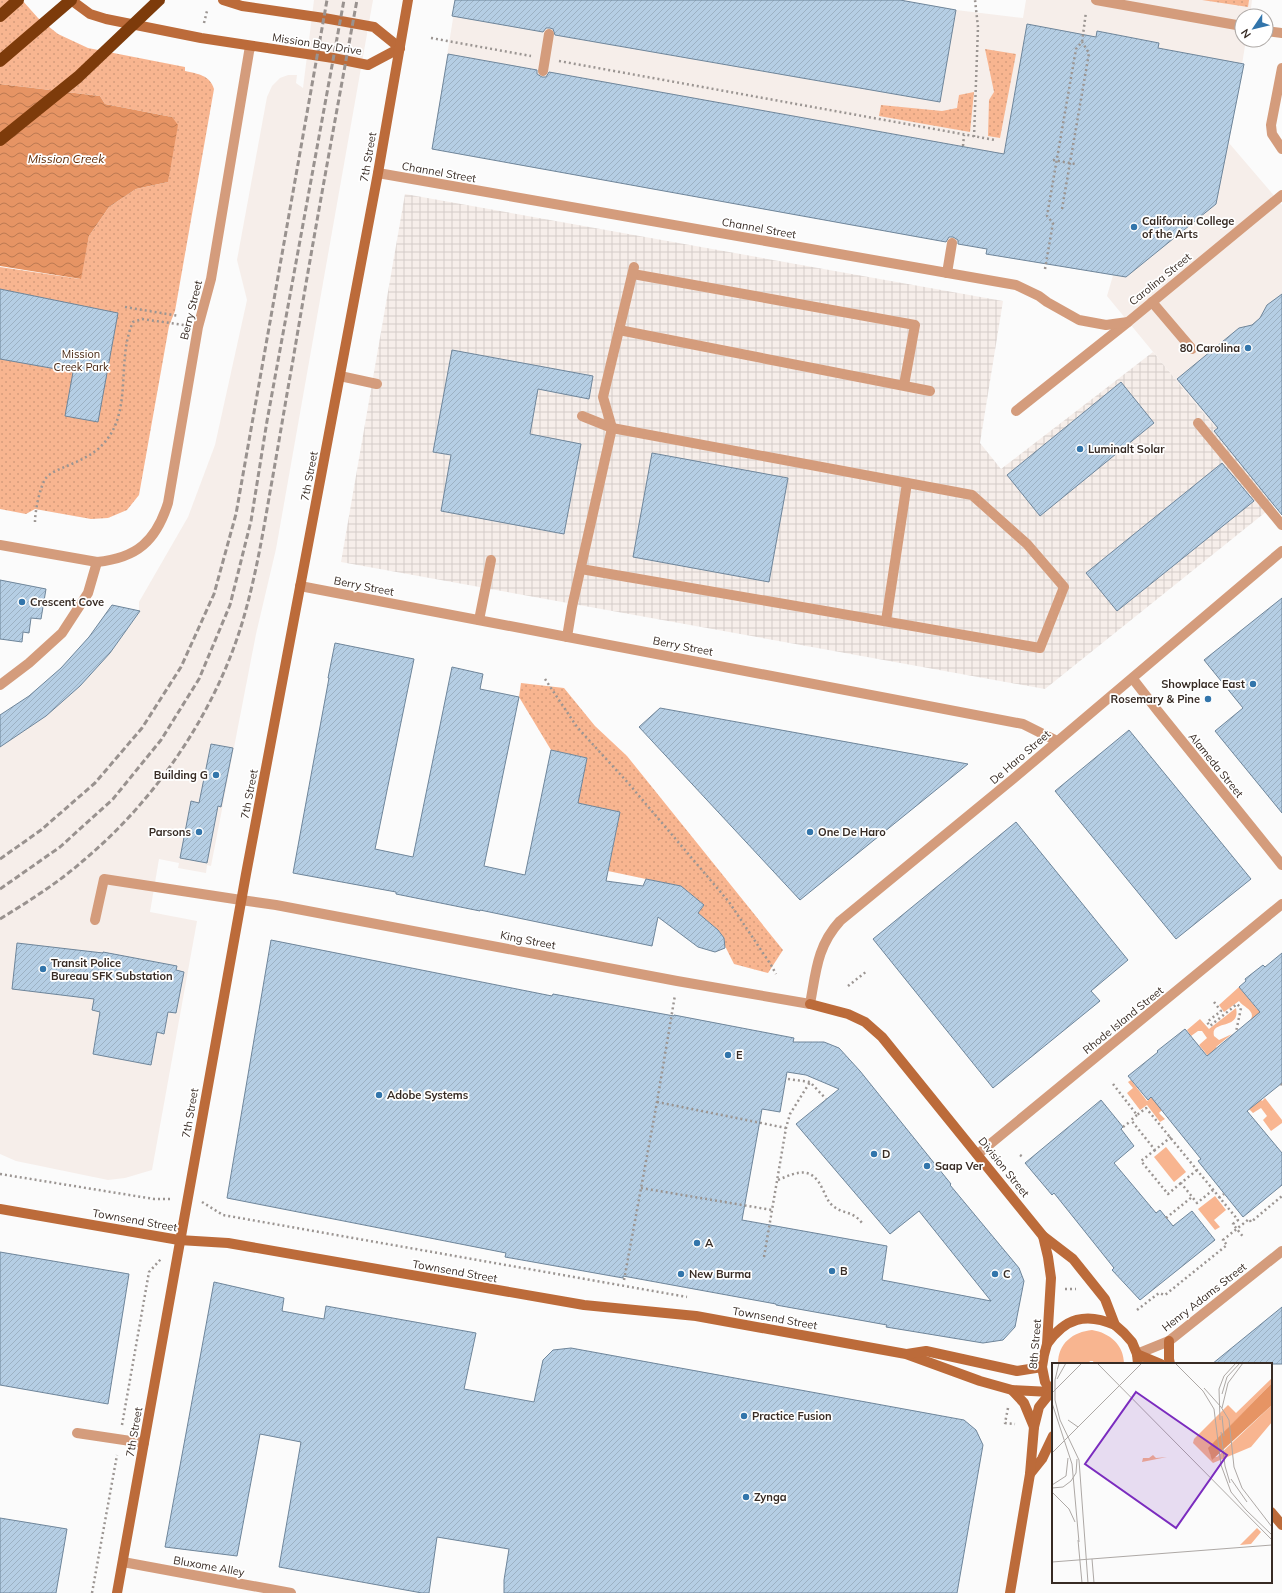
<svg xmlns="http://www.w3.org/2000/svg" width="1282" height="1593" viewBox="0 0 1282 1593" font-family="Mulish,sans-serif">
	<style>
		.built { fill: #f6eeea }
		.industrial { fill: url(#industrial-grid) }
		.grass { fill: #f8b590 }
		.park { fill: url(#park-dots) }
		.water { fill: url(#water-waves) }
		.building { fill: url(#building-hatch); stroke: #6e859a; fill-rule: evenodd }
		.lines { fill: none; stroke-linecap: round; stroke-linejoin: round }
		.path { stroke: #9b9592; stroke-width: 2.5; stroke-dasharray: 2 3; stroke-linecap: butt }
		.lane { stroke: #d49c7c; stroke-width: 10 }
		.street { stroke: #d49c7c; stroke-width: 10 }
		.secondary { stroke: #bc6b3a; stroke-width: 10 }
		.highway { stroke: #7d3b0b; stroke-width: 12 }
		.rail { stroke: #99928f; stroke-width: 3; stroke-dasharray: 6 3; stroke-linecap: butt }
		.poi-dot { fill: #3275ab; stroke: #fff; stroke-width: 1.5 }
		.labels { text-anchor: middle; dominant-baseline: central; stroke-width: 3.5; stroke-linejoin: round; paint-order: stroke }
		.street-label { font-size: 11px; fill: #372b24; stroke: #fff }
		.poi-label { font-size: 11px; font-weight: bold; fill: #372b24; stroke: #fff; text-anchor: start }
		.park-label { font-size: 11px; fill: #472611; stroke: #fff }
		.water-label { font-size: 12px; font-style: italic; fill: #5f2b05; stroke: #fff }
		.inset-road { fill: none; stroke: #ada8a5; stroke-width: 1 }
		.view { fill: #7b2cbf; fill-opacity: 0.15; stroke: #7b2cbf; stroke-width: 2 }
		.inset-edge { fill: none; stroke: #372b24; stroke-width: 2 }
	</style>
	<defs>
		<pattern id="industrial-grid" width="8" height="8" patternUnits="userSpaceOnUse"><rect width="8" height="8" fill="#f6eeea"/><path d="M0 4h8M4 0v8" fill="none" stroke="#d4ccc9"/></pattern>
		<pattern id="park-dots" width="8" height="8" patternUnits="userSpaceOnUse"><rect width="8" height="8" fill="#f8b590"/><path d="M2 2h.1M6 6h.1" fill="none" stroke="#d59c7c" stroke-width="1.8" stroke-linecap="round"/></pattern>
		<pattern id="water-waves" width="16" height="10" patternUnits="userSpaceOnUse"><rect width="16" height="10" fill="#e69464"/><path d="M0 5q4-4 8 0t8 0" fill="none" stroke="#bb7952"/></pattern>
		<pattern id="building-hatch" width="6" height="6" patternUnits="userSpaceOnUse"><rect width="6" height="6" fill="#b5cee4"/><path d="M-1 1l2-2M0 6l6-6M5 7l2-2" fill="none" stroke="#9cb1c3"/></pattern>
	</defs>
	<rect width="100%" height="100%" fill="#fbfbfb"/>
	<!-- built -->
	<g class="built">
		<path d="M314,0H373L276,549L256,634L211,866L207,865L206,873L178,868L179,863L159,859L150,912L197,921L152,1170L125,1178L108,1180L16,1161L0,1154V746L80,686L110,653L138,615L139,611V602L188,517L215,445L247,300L237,260L267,97L272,86L280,78L288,75H297L296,83L303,88Z"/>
		<path d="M456,0H900L956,10L1023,18L1026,0H1252L1250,16H1242V40H1246L1229,143L1282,205V373L1214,426L1107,296L1114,272L432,149Z"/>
	</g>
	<!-- industrial -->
	<path class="industrial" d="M405,194L1003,301L980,443L1001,469L1153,352L1214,426L1282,373V499L1045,689L341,562Z"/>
	<!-- grass -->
	<g class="grass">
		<path d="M1239,987L1257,1009L1262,1006L1268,1015L1249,1022C1258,1011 1244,1008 1239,1001L1224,1012L1219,1005Z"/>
		<path d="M1236,1008C1241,1031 1210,1019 1214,1036L1219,1040L1232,1034L1216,1047L1221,1053L1212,1061L1199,1045L1207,1038L1202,1031H1198L1191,1036L1187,1030L1200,1019L1209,1029Z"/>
		<path d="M1131,1080L1147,1101L1153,1096L1163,1109L1159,1113L1165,1119L1160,1122L1147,1105L1140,1110L1127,1093L1133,1088L1128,1082Z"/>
		<path d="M1259,1097L1262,1101L1265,1098L1282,1120V1123L1271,1131L1263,1120L1267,1116L1261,1108L1253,1113L1247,1107Z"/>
		<path d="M1166,1147L1186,1172L1174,1182L1154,1157Z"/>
		<path d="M1215,1196L1226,1210L1214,1220L1220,1227L1215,1230L1198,1209Z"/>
		<path d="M1092,1330C1110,1333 1124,1345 1124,1364H1094L1093,1361H1090L1088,1364H1058C1058,1343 1073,1332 1092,1330Z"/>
	</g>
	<!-- park -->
	<g class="park">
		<path d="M0,0H22L38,18L58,34L88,48L185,67V71C198,74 210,75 214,89L175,311L169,326L139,495L127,510L108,518L91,519L35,509L26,514L0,509V267L80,279L89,236L109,207L136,189L168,182L172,117L105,104L100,96L0,84Z"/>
		<path d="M1202,0H1249L1248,7Z"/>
		<path d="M985,49L1016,54L1000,138L988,136L989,100L994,92Z"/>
		<path d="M974,92L970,132L879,116L881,105L942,111L957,108L959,95Z"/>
		<path d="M521,683L564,688L595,726L627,756L783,950L768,973L734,964L725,946L724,938L718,930L698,913L704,905L686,890L665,883L608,871L620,812L577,804L587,758L551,750L519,697Z"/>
	</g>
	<!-- water -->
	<path class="water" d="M0,84L100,96L105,104L172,117L178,125L168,182L136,189L109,207L89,236L81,279L0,266Z"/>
	<!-- building -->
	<g class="building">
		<path d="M455,0H900L956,10L940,102L555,35L553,29L550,28H546L543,32L452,16Z"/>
		<path d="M1027,24L1096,37L1097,31L1159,43L1158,48L1244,64L1216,204L1126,277L986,254L987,249L958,244V240L953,237H949L946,242L432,149L448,54L537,70V74L542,77H546L549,72L1004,154Z"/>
		<path d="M0,289L118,313L98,422L65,416L73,372L0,359Z"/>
		<path d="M1282,294V515L1214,431L1218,428L1177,379L1239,328L1252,325L1260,318L1267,305Z"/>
		<path d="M452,350L593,376L589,399L538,389L530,434L581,444L564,534L441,511L451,455L433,452Z"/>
		<path d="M1121,382L1154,423L1040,516L1007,475Z"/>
		<path d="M652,453L788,478L769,582L633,557Z"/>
		<path d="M1222,463L1254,501L1117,611L1086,573Z"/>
		<path d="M0,580L46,589L41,619L31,618L29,633L23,632L22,642L0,639Z"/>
		<path d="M1282,598V813L1215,731L1243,708L1204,660Z"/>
		<path d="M112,605L140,611L110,653L80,686L46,716L0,747V715L29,696L61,668L89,637Z"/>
		<path d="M335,643L414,659L375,849L413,857L452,667L483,674L480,689L519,697L484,866L525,875L551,750L587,758L578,803L620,812L606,881L643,886L646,879L681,886L704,905L698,913L718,930L724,938L725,948L715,952L698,947L658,917L652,946L480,910V911L396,894V892L293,873L329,678H328Z"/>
		<path d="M660,708L968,764L800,900L639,727Z"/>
		<path d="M1129,730L1251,879L1176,939L1055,791Z"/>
		<path d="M211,744L233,748L221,807L218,806L207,863L180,858L191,801L199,803Z"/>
		<path d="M1016,822L1128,960L1091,991L1100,1001L993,1088L873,939Z"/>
		<path d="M271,940L552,996L553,994L674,1016V1015L794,1038L793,1042H824L839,1048L860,1071L951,1184L950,1185L1019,1268L1024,1281L1015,1327L1003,1340L983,1343L886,1327L887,1325L776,1305V1304L623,1276V1278L505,1257L506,1253L227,1198ZM787,1072L806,1075L839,1089L796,1124L890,1234L919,1211L991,1301L882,1280L887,1246L742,1220L762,1109L780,1112Z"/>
		<path d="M17,943L103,953V952L177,966L176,970L184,972L176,1013L168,1012L164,1034L157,1032L151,1065L93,1054L100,1012L92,1010L94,999L12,989Z"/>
		<path d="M1282,953V1083L1247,1111L1282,1153V1185L1243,1217L1198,1161L1201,1159L1151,1097L1148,1100L1128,1076L1158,1052L1157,1051L1185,1029L1207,1056L1260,1012L1239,987L1246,981L1245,979L1263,965L1265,967Z"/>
		<path d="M1101,1100L1123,1127L1121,1129L1134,1146L1114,1163L1156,1213L1160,1210L1173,1226L1192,1211L1215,1240L1140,1300L1112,1270L1114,1268L1054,1193L1052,1195L1025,1163Z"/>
		<path d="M0,1252L129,1274L108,1404L0,1385Z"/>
		<path d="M214,1282L284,1298L282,1311L324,1319L326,1306L476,1333L464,1389L534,1402L543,1360L553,1350L571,1348L964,1420L976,1430L983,1445L957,1593H504V1580L509,1549L437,1537L429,1593H422L279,1567L301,1442L260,1434L237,1556L165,1547Z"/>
		<path d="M1282,1307V1364H1212Z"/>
		<path d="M0,1518L67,1529L56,1593H0Z"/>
	</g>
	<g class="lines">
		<!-- path -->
		<g class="path">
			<path d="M204,23L207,11"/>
			<path d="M431,38L531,56"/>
			<path d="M559,61L995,140"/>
			<path d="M974,137L978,27L975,0"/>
			<path d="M963,146L964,135"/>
			<path d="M1053,160L1075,164"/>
			<path d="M1062,209L1089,53L1082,42"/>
			<path d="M1045,269L1053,223L1047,216L1076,49L1082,42L1086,12"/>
			<path d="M125,307L179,316"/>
			<path d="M35,522C35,511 40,486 46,478C51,472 60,469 67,466C81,460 95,454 105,442C133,409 116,359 133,322L142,319L184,325"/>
			<path d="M545,679L577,727L629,784L729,902L771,965L776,974"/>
			<path d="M848,986L867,971"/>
			<path d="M1214,1002L1221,1011L1207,1022L1210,1026L1237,1004L1241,1008L1236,1032"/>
			<path d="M788,1079L810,1082L826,1099"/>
			<path d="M1113,1084L1137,1115L1146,1108L1238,1220L1233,1224L1244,1238"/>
			<path d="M1281,1084L1282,1085"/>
			<path d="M657,1102L786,1128"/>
			<path d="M1137,1115L1131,1120L1155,1150L1171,1137"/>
			<path d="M1123,1127L1131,1121"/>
			<path d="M1155,1150L1141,1161L1168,1194L1181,1183"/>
			<path d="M1020,1155L1023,1157"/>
			<path d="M1197,1170L1181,1183L1197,1203L1213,1190"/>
			<path d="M0,1174L154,1199H172"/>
			<path d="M778,1180C799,1171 812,1166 823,1190C826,1196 828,1202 833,1206C843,1214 853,1211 862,1223"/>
			<path d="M641,1188L772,1210"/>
			<path d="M1219,1198L1224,1194"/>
			<path d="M202,1202L223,1215L687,1297"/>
			<path d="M1166,1218L1192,1197"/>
			<path d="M764,1257L786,1128L790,1114L810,1082"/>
			<path d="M624,1280L657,1102L675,995"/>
			<path d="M1065,1289H1076"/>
			<path d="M1137,1310L1159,1293L1165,1295L1227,1245L1223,1240L1249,1219L1251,1222L1282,1196"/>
			<path d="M1008,1408L1005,1423L1015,1424"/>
			<path d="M122,1425L149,1272L161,1259"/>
			<path d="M92,1593L117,1455"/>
		</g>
		<!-- lane -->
		<g class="lane">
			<path d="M543,71L549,34"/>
			<path d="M947,273L952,243"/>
			<path d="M633,274L915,325L904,385"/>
			<path d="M1152,302L1192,349"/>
			<path d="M619,330L930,391"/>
			<path d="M340,376L377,384"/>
			<path d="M1016,411L1128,322"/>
			<path d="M1198,423L1282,525"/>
			<path d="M581,569L1040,648L1064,587L1027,544L972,495L612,428L582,416"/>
			<path d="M479,620L491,560"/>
			<path d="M886,621L907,483"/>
			<path d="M567,637L572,607L612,428L603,397L634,267"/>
			<path d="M0,685L29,663L62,633L88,593L97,562"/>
			<path d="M95,920L104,879L241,900"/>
			<path d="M77,1433L144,1443"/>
			<path d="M123,1562L291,1593"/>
		</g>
		<!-- street -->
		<g class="street">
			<path d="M1096,0L1242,26"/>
			<path d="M1266,31L1282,33"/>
			<path d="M1282,68L1271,125L1272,134L1282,149"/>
			<path d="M378,173L1016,285L1039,296L1047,302L1079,320L1106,325L1128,322L1282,195"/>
			<path d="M0,545L97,562C137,558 156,541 168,503L198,327L211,279L250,46"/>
			<path d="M300,586L1023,724L1057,741"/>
			<path d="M1133,679L1157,710L1282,865"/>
			<path d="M241,900L276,905L677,981L810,1004C816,972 817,946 840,921L1013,779L1282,551"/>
			<path d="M978,1154L1282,904"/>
			<path d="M1137,1354L1169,1341L1282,1251"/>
		</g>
		<!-- secondary -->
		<g class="secondary">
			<path d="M71,0L90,14L106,19L201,38L333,58L368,65L400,48"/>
			<path d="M223,0L242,6L324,18L374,27L400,48"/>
			<path d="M810,1004L848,1014L865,1022L882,1037L1043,1236L1073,1259L1105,1299L1115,1325L1124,1333L1132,1342L1137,1354L1138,1364"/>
			<path d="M0,1209L179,1240L228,1243L584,1305L696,1316L906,1354L980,1381L1012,1390L1051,1392"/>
			<path d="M1043,1236L1048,1257L1051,1278L1047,1344L1044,1355L1042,1367L1045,1382L1053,1395"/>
			<path d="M1169,1341V1359L1170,1364"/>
			<path d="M1047,1344C1065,1318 1086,1312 1115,1325"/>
			<path d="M907,1354L926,1351L1017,1371L1042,1367"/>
			<path d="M1137,1354L1161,1364"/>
			<path d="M1012,1390L1024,1403L1034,1427"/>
			<path d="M1030,1474L1042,1459L1053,1436"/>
			<path d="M1271,1512L1282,1525"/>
			<path d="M117,1593L246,874L378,173L408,0"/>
			<path d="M1010,1593L1030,1474L1034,1427L1039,1407L1051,1392"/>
		</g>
		<!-- highway -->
		<g class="highway">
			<path d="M0,16L18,0"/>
			<path d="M0,61L71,0"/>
			<path d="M0,140L78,77L159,0"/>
		</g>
		<!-- rail -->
		<g class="rail">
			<path d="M0,859L41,830L95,783L142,728L181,667L214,594L236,514L327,0"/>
			<path d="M0,889L60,847L113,799L161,740L199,679L230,605L251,521L267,421L344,0"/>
			<path d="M0,919C29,901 58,883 84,860C158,798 219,707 245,613C256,574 263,533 270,492C278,448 285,404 293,360C313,240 335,120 357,0"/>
		</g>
	</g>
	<!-- markers -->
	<g class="poi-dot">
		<circle cx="1134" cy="227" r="4"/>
		<circle cx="1248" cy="348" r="4"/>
		<circle cx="1080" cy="449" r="4"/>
		<circle cx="22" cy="602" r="4"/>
		<circle cx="1253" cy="684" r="4"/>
		<circle cx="1208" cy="699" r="4"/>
		<circle cx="216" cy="775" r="4"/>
		<circle cx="199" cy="832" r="4"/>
		<circle cx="810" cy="832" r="4"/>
		<circle cx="43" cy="969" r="4"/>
		<circle cx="728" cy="1055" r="4"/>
		<circle cx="379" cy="1095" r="4"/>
		<circle cx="874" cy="1154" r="4"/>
		<circle cx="927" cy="1166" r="4"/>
		<circle cx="697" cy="1243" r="4"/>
		<circle cx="832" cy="1271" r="4"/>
		<circle cx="681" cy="1274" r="4"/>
		<circle cx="995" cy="1274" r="4"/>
		<circle cx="744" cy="1416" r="4"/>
		<circle cx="746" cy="1497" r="4"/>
	</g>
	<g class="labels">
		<!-- street labels -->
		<g class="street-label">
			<text transform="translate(317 44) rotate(9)">Mission Bay Drive</text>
			<text transform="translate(368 157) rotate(-80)">7th Street</text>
			<text transform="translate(439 172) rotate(10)">Channel Street</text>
			<text transform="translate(759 228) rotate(10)">Channel Street</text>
			<text transform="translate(1160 279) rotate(-39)">Carolina Street</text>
			<text transform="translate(191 310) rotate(-76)">Berry Street</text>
			<text transform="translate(309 476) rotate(-79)">7th Street</text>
			<text transform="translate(364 586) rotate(11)">Berry Street</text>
			<text transform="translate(683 646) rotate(11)">Berry Street</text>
			<text transform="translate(1020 757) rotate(-41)">De Haro Street</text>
			<text transform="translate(1216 765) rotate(51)">Alameda Street</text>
			<text transform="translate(249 794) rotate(-79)">7th Street</text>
			<text transform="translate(528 940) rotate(11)">King Street</text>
			<text transform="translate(1123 1020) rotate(-39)">Rhode Island Street</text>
			<text transform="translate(190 1113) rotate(-80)">7th Street</text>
			<text transform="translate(1004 1167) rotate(51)">Division Street</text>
			<text transform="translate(135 1220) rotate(10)">Townsend Street</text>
			<text transform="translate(455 1271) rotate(10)">Townsend Street</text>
			<text transform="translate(1204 1297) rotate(-38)">Henry Adams Street</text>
			<text transform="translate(775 1318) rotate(10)">Townsend Street</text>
			<text transform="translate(1035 1344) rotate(-85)">8th Street</text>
			<text transform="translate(134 1432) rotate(-80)">7th Street</text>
			<text transform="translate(209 1566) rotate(10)">Bluxome Alley</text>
		</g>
		<!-- poi labels -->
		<g class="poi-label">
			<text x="1142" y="221">California College<tspan x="1142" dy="13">of the Arts</tspan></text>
			<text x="1240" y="348" text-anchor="end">80 Carolina</text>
			<text x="1088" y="449">Luminalt Solar</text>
			<text x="30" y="602">Crescent Cove</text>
			<text x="1245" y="684" text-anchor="end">Showplace East</text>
			<text x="1200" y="699" text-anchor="end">Rosemary &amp; Pine</text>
			<text x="208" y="775" text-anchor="end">Building G</text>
			<text x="191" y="832" text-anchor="end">Parsons</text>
			<text x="818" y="832">One De Haro</text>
			<text x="51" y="963">Transit Police<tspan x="51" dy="13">Bureau SFK Substation</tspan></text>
			<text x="736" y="1055">E</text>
			<text x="387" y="1095">Adobe Systems</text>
			<text x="882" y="1154">D</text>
			<text x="935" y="1166">Saap Ver</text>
			<text x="705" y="1243">A</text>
			<text x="840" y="1271">B</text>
			<text x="689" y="1274">New Burma</text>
			<text x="1003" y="1274">C</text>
			<text x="752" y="1416">Practice Fusion</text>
			<text x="754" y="1497">Zynga</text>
		</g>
		<!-- park labels -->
		<g class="park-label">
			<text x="81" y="354">Mission<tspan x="81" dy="13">Creek Park</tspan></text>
		</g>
		<!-- water labels -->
		<g class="water-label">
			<text x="66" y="158">Mission Creek</text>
		</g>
	</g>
	<!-- overview -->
	<g transform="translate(1052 1363)">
		<rect width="220" height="220" fill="#fbfbfb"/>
		<path d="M220,15V20L176,65L158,88V92L165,94L220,42V59L199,84L161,100L141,80L142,76L176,42L184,50ZM101,92L104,95L115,94L90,99L91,95H97ZM205,165L209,169L199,181L188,182Z" fill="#f8b590"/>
		<path d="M220,20V42L160,97L156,85Z" fill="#e69464"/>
		<path class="inset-road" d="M7,0L3,17V37L8,57L27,97L36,220M45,0L220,177M123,0L151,28L162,46L169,102L179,129L194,147L220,172M5,16L14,0M152,25L169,44L177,57L182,104L190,125L220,164M0,30L30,0M170,31L175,14L188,0M0,40L20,101L27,179M170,45L176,20L191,0M170,53L172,73M16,57L26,64M168,57L167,26L172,13L184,0M169,69L173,103L178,120M0,90L90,0M179,116L195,139M0,122L14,113L16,95M0,125L11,124L19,118L24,110L25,96M0,129L17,146L23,159M26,177L30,220M40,196L42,220M0,199L220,182"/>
		<path class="view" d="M84,29L175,92L124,165L33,101Z"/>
		<rect width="220" height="220" class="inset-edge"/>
	</g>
	<!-- north arrow -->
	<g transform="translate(1254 28) rotate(235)"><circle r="19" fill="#ffffff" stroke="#afaaa7"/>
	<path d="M0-3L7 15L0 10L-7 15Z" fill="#3275ab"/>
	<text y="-6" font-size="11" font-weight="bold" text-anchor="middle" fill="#372b24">N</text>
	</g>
</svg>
